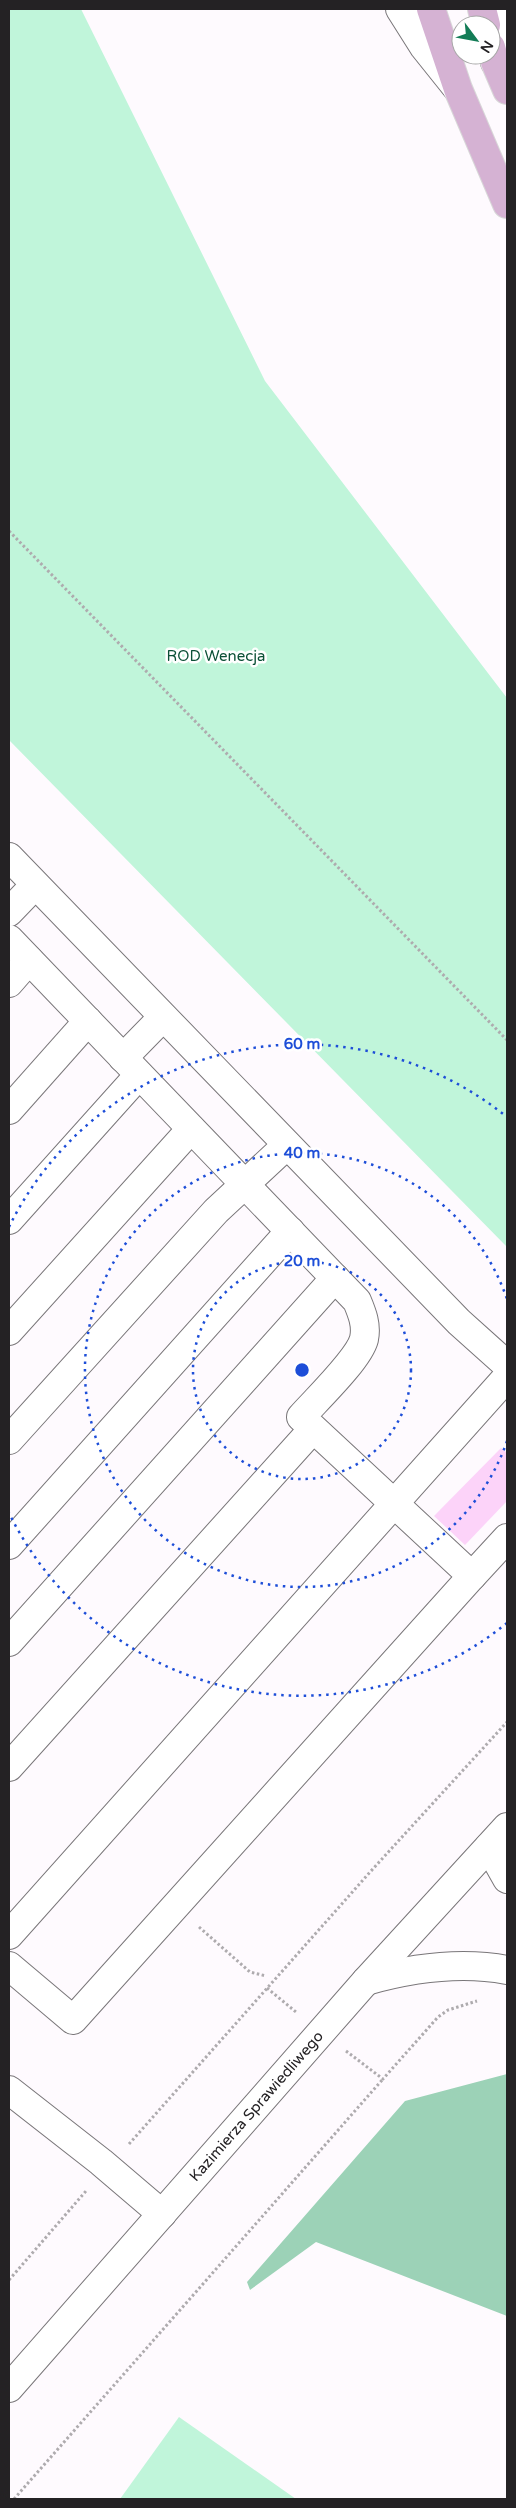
<svg xmlns="http://www.w3.org/2000/svg" width="516" height="2508" viewBox="0 0 516 2508" font-family="'Varela Round',sans-serif">
	<style>
		.green { fill: #c0f5da }
		.forest { fill: #9cd2b7 }
		.building { fill: #fcd3f9 }
		.lines { fill: none; stroke-linecap: round; stroke-linejoin: round }
		.minor-casing { stroke: #797679; stroke-width: 30 }
		.major-casing { stroke: #d8d7d8; stroke-width: 30 }
		.path { stroke: #aeabae; stroke-width: 3; stroke-dasharray: 2.5 2.5; stroke-linecap: butt }
		.minor { stroke: #fff; stroke-width: 28 }
		.major { stroke: #d5b2d3; stroke-width: 28 }
		.ring { fill: none; stroke: #1d4ed8; stroke-width: 2.5; stroke-dasharray: 2.5 5 }
		.labels { text-anchor: middle; dominant-baseline: central; stroke-width: 5; stroke-linejoin: round; paint-order: stroke }
		.park-label { font-size: 15px; fill: #0b5036; stroke: #fff }
		.street-label { font-size: 15px; fill: #242224; stroke: #fff }
		.centre { fill: #1d4ed8; stroke: #fff; stroke-width: 2.5 }
		.ring-label { font-size: 15px; text-anchor: middle; font-weight: bold; fill: #1d4ed8; stroke: #fff; stroke-width: 5; stroke-linejoin: round; paint-order: stroke }
	</style>
	<rect width="100%" height="100%" fill="#fefafe"/>
	<!-- green -->
	<g class="green">
		<path d="M9,9H81L265,381L507,698V1247L9,740Z"/>
		<path d="M179,2417L296,2499H120Z"/>
	</g>
	<!-- forest -->
	<path class="forest" d="M507,2074V2316L316,2242L250,2290L247,2282L405,2101Z"/>
	<!-- building -->
	<path class="building" d="M501,1448L507,1453V1501L465,1545L434,1516Z"/>
	<g class="lines">
		<!-- minor casing -->
		<g class="minor-casing">
			<g id="minor">
				<path d="M400,9L424,47L456,87"/>
				<path d="M495,62L499,9"/>
				<path d="M9,857L459,1322L507,1365"/>
				<path d="M9,912L35,885"/>
				<path d="M9,939L357,1301C362,1313 367,1325 364,1339C359,1359 316,1400 301,1417L472,1576L73,2020L9,1966"/>
				<path d="M9,983L29,960"/>
				<path d="M123,1058L163,1017"/>
				<path d="M9,1110L88,1021"/>
				<path d="M9,1220L139,1075"/>
				<path d="M9,1331L191,1129"/>
				<path d="M9,1440L216,1211L287,1145"/>
				<path d="M9,1545L290,1231"/>
				<path d="M472,1576L507,1538"/>
				<path d="M9,1642L335,1278"/>
				<path d="M9,1767L313,1429"/>
				<path d="M489,1847L507,1879"/>
				<path d="M9,1935L507,1377"/>
				<path d="M366,1981C412,1968 459,1961 507,1970"/>
				<path d="M9,2090L101,2162L162,2214"/>
				<path id="s1" d="M9,2388L366,1981L507,1827"/>
			</g>
		</g>
		<!-- major casing -->
		<g class="major-casing">
			<g id="major">
				<path d="M431,9L458,89L507,204"/>
				<path d="M482,9L486,25"/>
				<path d="M491,47L495,62L507,90"/>
			</g>
		</g>
		<!-- path -->
		<g class="path">
			<path d="M9,531L507,1040"/>
			<path d="M199,1927L250,1972L266,1976"/>
			<path d="M267,1988L296,2012"/>
			<path d="M346,2051L383,2079L438,2017L448,2010L477,2001"/>
			<path d="M129,2144L371,1871L507,1722"/>
			<path d="M9,2280L86,2191"/>
			<path d="M14,2499L383,2079"/>
		</g>
		<!-- minor -->
		<use href="#minor" class="minor"/>
		<!-- major -->
		<use href="#major" class="major"/>
	</g>
	<!-- distance rings -->
	<g class="ring">
		<circle cx="302" cy="1370" r="109"/>
		<path d="M507 1441A217 217 0 1 1 507 1299"/>
		<path d="M507 1623A326 326 0 0 1 9 1513M9 1227A326 326 0 0 1 507 1117"/>
	</g>
	<g class="labels">
		<!-- park labels -->
		<g class="park-label">
			<text x="216" y="656">ROD Wenecja</text>
		</g>
		<!-- street labels -->
		<g class="street-label">
			<text stroke="none"><textPath href="#s1" startOffset="375">Kazimierza Sprawiedliwego</textPath></text>
		</g>
	</g>
	<circle cx="302" cy="1370" r="8" class="centre"/>
	<g class="ring-label">
		<text x="302" y="1049">60 m</text>
		<text x="302" y="1158">40 m</text>
		<text x="302" y="1266">20 m</text>
	</g>
	<!-- border -->
	<rect width="516" height="2508" fill="none" stroke="#242224" stroke-width="20"/>
	<!-- north arrow -->
	<g transform="translate(476 40) rotate(122)"><circle r="24" fill="#ffffff" stroke="#a7a7a7"/>
	<path d="M0-4L9 19L0 12L-9 19Z" fill="#137c56"/>
	<text y="-8" font-size="14" font-weight="bold" text-anchor="middle" fill="#242224">N</text>
	</g>
</svg>
